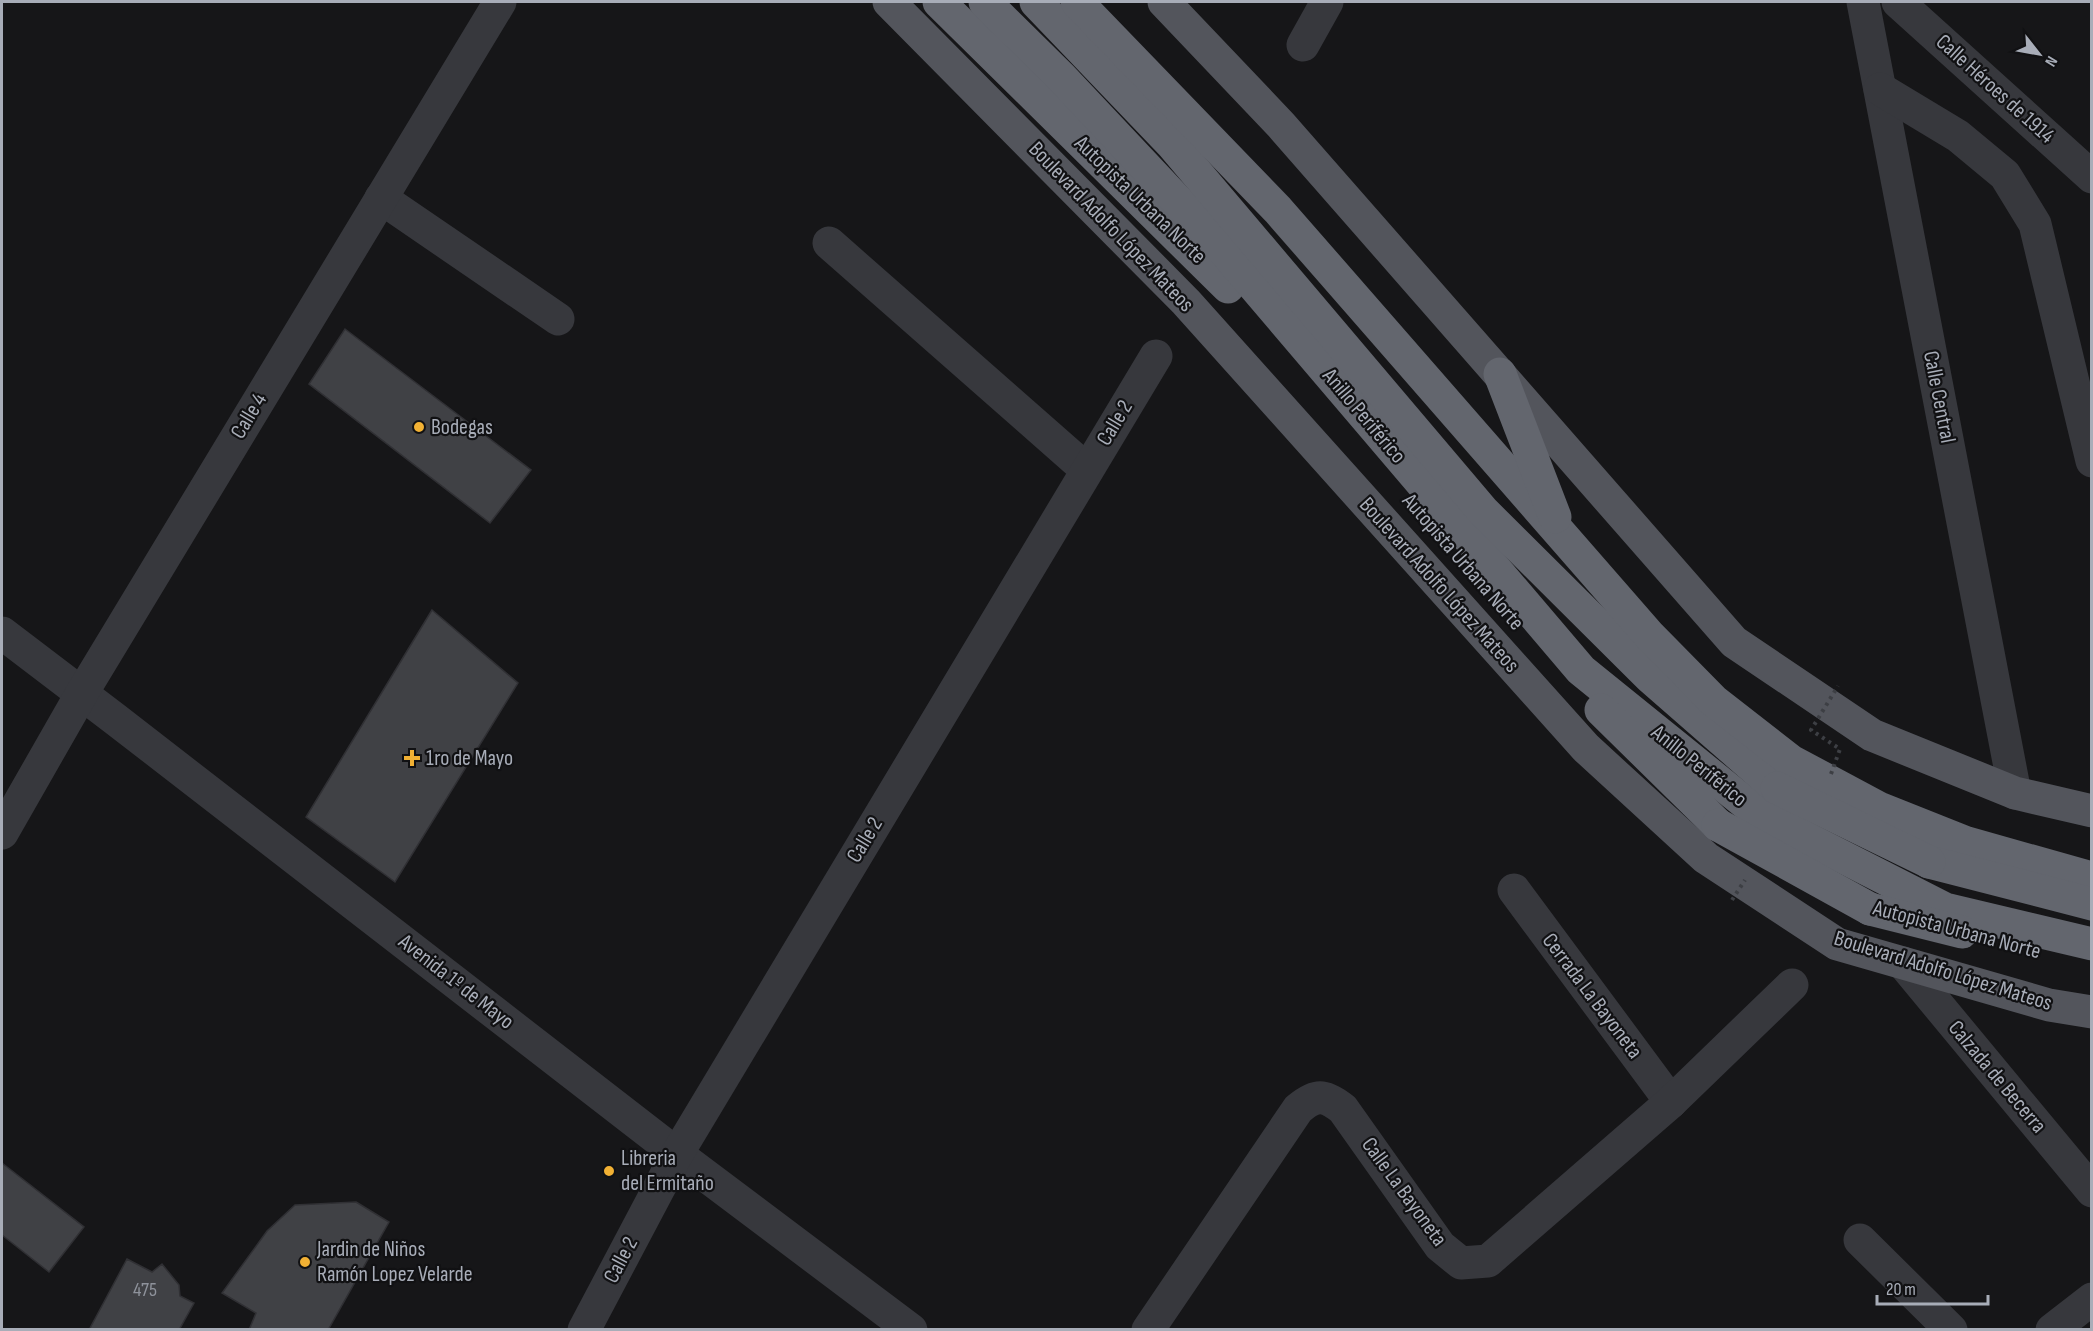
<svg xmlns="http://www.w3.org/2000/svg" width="2093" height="1331" viewBox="0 0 2093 1331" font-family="'Sofia Sans Condensed',sans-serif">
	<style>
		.building { fill: #404145; stroke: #303034; stroke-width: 1.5 }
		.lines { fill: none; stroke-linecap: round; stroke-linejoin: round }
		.minor { stroke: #37383d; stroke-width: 33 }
		.major { stroke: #53555c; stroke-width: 33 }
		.highway { stroke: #63666e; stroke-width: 33 }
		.path-bridge { stroke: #3d3f44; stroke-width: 4; stroke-dasharray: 3 4.5; stroke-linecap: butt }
		.highway-bridge { stroke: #63666e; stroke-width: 33 }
		.poi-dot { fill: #f2b134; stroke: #111113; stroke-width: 2 }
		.labels { text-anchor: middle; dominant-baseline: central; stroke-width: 4.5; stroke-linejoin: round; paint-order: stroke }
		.number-label { font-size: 20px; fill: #8e929b }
		.street-label { font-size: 22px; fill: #a8adb8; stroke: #111113 }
		.poi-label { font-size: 22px; fill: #a8adb8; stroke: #111113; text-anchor: start }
	</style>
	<rect width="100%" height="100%" fill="#161618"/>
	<!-- building -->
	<g class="building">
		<path d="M345,329L531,470L490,523L309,384Z"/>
		<path d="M432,610L518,683L395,882L306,817Z"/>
		<path d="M2,1163L84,1227L49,1272L2,1235Z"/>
		<path d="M356,1202L389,1222L328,1330H249L256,1313L222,1293L267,1231L295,1205Z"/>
		<path d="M127,1259L152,1272L162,1264L179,1285L180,1296L194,1303L179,1330H89Z"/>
	</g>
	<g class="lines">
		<!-- minor -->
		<g class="minor">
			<path d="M1863,2L2015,793"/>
			<path d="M1898,2L2092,177"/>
			<path d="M1303,45L1327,2"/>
			<path d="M1880,89L1958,136L2005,175L2035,224L2092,461"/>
			<path d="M381,198L558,319"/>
			<path d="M829,243L1087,470"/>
			<path d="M2,633L115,719L677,1154L911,1330"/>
			<path d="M2,833L82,693L500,2"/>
			<path d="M1514,890L1671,1102"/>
			<path d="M1903,963L2092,1191"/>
			<path d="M1860,1240L1951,1330"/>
			<path d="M584,1330L677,1154L1156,356"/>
			<path d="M1148,1330L1298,1109C1316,1094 1324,1094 1343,1109L1440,1246L1461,1263L1488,1261L1671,1102L1792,985"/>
			<path d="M2052,1330L2092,1299"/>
		</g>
		<!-- major -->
		<g class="major">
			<path d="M889,2L1186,302L1586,748L1706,858L1837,944L2049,1005L2092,1012"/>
			<path d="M1164,2L1281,125L1734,642L1872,735L2015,793L2092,811"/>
		</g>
		<!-- highway -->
		<g class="highway">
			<path d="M939,2L1228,287"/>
			<path d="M985,2L1062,78L1220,246L1581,670L1759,814L1945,909L2092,944"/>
			<path d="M1036,2L1172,144L1483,511L1650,677L1777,788"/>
			<path d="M1077,2L1278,210L1649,635L1714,701L1791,761L1879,808L1967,843L2092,878"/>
			<path d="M1500,374L1555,517"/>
			<path d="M1601,710L1718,825"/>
			<path d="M1929,862L2092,904"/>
			<path d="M1870,909L1962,932"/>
		</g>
		<!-- path-bridge -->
		<g class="path-bridge">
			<path d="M1831,774L1840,749L1811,730L1838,686"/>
			<path d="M1732,900L1745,880"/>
		</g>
		<!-- highway-bridge -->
		<g class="highway-bridge">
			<path d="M1777,788L1929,862"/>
			<path d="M1718,825L1870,909"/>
		</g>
	</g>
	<!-- markers -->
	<g class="poi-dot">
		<circle cx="419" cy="427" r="6"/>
		<path d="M409 749h6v6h6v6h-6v6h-6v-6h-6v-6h6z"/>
		<circle cx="609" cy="1171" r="6"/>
		<circle cx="305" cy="1262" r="6"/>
	</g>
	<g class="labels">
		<!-- number labels -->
		<g class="number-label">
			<text x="145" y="1290">475</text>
		</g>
		<!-- street labels -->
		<g class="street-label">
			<text transform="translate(1995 89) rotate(42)">Calle Héroes de 1914</text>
			<text transform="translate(1140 200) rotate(44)">Autopista Urbana Norte</text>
			<text transform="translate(1111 227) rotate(46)">Boulevard Adolfo López Mateos</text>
			<text transform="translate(1939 397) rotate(79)">Calle Central</text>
			<text transform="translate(249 416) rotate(-59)">Calle 4</text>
			<text transform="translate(1364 416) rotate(50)">Anillo Periférico</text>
			<text transform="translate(1115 423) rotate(-59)">Calle 2</text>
			<text transform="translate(1463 562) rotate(49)">Autopista Urbana Norte</text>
			<text transform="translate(1439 585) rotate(48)">Boulevard Adolfo López Mateos</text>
			<text transform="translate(1699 766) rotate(39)">Anillo Periférico</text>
			<text transform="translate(865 840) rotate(-59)">Calle 2</text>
			<text transform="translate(1957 930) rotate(15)">Autopista Urbana Norte</text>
			<text transform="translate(1943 971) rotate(17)">Boulevard Adolfo López Mateos</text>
			<text transform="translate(456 982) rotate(38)">Avenida 1º de Mayo</text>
			<text transform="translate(1592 996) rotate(53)">Cerrada La Bayoneta</text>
			<text transform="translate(1997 1077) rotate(50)">Calzada de Becerra</text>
			<text transform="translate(1404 1192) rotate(54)">Calle La Bayoneta</text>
			<text transform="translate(621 1260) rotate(-62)">Calle 2</text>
		</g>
		<!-- poi labels -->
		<g class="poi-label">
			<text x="431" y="427">Bodegas</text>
			<text x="426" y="758">1ro de Mayo</text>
			<text x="621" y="1158">Libreria<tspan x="621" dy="25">del Ermitaño</tspan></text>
			<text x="317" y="1249">Jardin de Niños<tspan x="317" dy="25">Ramón Lopez Velarde</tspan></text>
		</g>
	</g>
	<!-- border -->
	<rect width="2093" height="1331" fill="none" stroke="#a8adb8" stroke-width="6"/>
	<!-- north arrow -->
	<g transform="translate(2039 54) rotate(121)" stroke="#111113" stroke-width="4.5" paint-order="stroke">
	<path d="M0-4.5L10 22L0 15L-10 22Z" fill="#a8adb8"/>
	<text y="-9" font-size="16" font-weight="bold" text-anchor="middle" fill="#a8adb8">N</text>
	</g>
	<!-- scale -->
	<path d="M1877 1295v9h111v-9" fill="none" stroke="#a8adb8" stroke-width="3"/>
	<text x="1886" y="1295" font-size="18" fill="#a8adb8" stroke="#111113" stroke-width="4.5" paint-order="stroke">20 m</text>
</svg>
